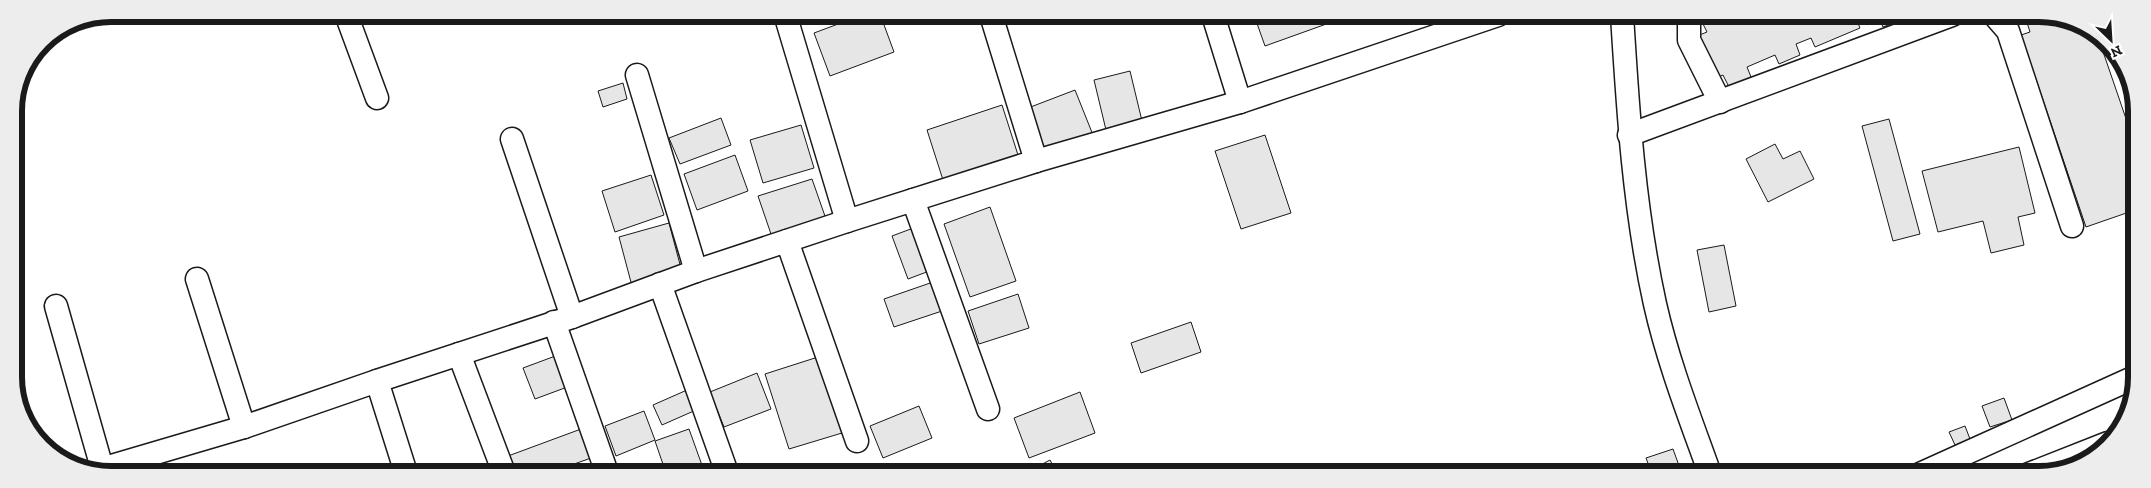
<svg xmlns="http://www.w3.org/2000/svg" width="2151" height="488" viewBox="0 0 2151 488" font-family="'Zilla Slab',serif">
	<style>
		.building { fill: #e6e6e6; stroke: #1a1a1a }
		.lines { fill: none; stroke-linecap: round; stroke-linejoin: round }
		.street-casing { stroke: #1a1a1a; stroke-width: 25 }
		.street { stroke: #fff; stroke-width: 22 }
		.rim { fill: none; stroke: #1a1a1a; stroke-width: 6 }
	</style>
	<rect width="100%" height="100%" fill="#fff"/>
	<!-- building -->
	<g class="building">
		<path d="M865,14H880L894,52L830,76L814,33Z"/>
		<path d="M1172,15H1195L1174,22Z"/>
		<path d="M1254,15H1329L1332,22L1265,46Z"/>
		<path d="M1706,15L1727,17L1862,15L1856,18L1860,28L1815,47L1811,38L1796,44L1800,55L1779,64L1775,55L1747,67L1751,77L1729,87L1723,75L1716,78L1697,36L1707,32L1700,18Z"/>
		<path d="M1878,15H1902L1904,19L1883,27Z"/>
		<path d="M2025,16H2059L2098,37L2134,142H2135V210L2086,227L2021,35L2030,32Z"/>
		<path d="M1130,71L1142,121L1106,130L1094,80Z"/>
		<path d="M623,83L627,99L603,107L598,91Z"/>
		<path d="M1075,90L1093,135L1046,153L1028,108Z"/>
		<path d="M1002,105L1018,155L943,180L927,130Z"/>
		<path d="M721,118L731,145L680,164L669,138Z"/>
		<path d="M1889,119L1920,234L1893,241L1862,126Z"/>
		<path d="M801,125L814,168L763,183L750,140Z"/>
		<path d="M1265,135L1291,213L1241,229L1215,151Z"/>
		<path d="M1775,144L1783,159L1800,151L1814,179L1768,202L1746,159Z"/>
		<path d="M2019,147L2035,213L2018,217L2024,245L1991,253L1983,221L1938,232L1922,171Z"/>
		<path d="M735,155L748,191L697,210L684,174Z"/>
		<path d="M651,175L664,215L615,232L602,191Z"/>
		<path d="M812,179L826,219L772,237L758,196Z"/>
		<path d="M990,207L1016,281L970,297L944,224Z"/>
		<path d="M669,223L682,272L632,286L619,237Z"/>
		<path d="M916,227L932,270L908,279L892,236Z"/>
		<path d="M1724,245L1736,306L1709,312L1697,250Z"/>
		<path d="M936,281L945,310L894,327L884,299Z"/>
		<path d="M1018,294L1029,328L979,344L968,311Z"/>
		<path d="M1191,322L1201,352L1141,373L1131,343Z"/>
		<path d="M558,355L570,386L535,399L523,368Z"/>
		<path d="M818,357L842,433L789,449L765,374Z"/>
		<path d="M757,373L771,409L724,427L710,392Z"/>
		<path d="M687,390L696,410L662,425L653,405Z"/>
		<path d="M1080,392L1095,433L1029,458L1014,418Z"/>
		<path d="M2004,398L2012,420L1990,427L1982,406Z"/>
		<path d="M919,406L932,438L883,458L870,426Z"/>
		<path d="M644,411L655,440L616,456L605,426Z"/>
		<path d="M1965,426L1970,439L1955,445L1949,432Z"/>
		<path d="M581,429L591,458L549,473H514L508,456Z"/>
		<path d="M689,429L703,468L688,473H666L655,441Z"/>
		<path d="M1673,449L1682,474H1652L1646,458Z"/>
		<path d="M1050,460L1057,473H1030L1029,471Z"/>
		<path d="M929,464L933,473H909Z"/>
	</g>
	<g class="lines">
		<!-- street casing -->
		<g class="street-casing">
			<g id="street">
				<path d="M346,14L377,98"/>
				<path d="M785,14L847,221"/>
				<path d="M991,15L1036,161"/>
				<path d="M1213,15L1240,102"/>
				<path d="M1622,15C1628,112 1634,209 1655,304C1668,362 1690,418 1710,474"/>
				<path d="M1692,15L1689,23V40L1720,102"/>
				<path d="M1995,16L2008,31L2072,226"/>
				<path d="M637,75L696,271"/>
				<path d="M1629,135L1952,15"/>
				<path d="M512,139L572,317"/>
				<path d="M913,200L988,409"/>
				<path d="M787,241L857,441"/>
				<path d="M197,279L244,427"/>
				<path d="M660,284L727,473"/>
				<path d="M56,306L102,468"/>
				<path d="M554,322L607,473"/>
				<path d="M459,354L504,473"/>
				<path d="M91,472L244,427L377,381"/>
				<path d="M406,473L377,381L572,317L696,271L847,221L1036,161L1240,102L1498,15"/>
				<path d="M1920,474L2135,377"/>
				<path d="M2029,474L2108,443"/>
			</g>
		</g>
		<!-- street -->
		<use href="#street" class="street"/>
	</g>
	<!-- crop -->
	<path d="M0 0H2151V488H0ZM111 22H2039A89 89 0 0 1 2128 111V377A89 89 0 0 1 2039 466H111A89 89 0 0 1 22 377V111A89 89 0 0 1 111 22Z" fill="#ededed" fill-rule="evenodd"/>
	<path class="rim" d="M111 22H2039A89 89 0 0 1 2128 111V377A89 89 0 0 1 2039 466H111A89 89 0 0 1 22 377V111A89 89 0 0 1 111 22Z"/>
	<!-- north arrow -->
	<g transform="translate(2111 40) rotate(155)" stroke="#ffffff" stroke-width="4" paint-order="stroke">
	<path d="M0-4L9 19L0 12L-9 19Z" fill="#1a1a1a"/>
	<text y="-8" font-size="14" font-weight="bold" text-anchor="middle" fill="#1a1a1a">N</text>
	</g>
</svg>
